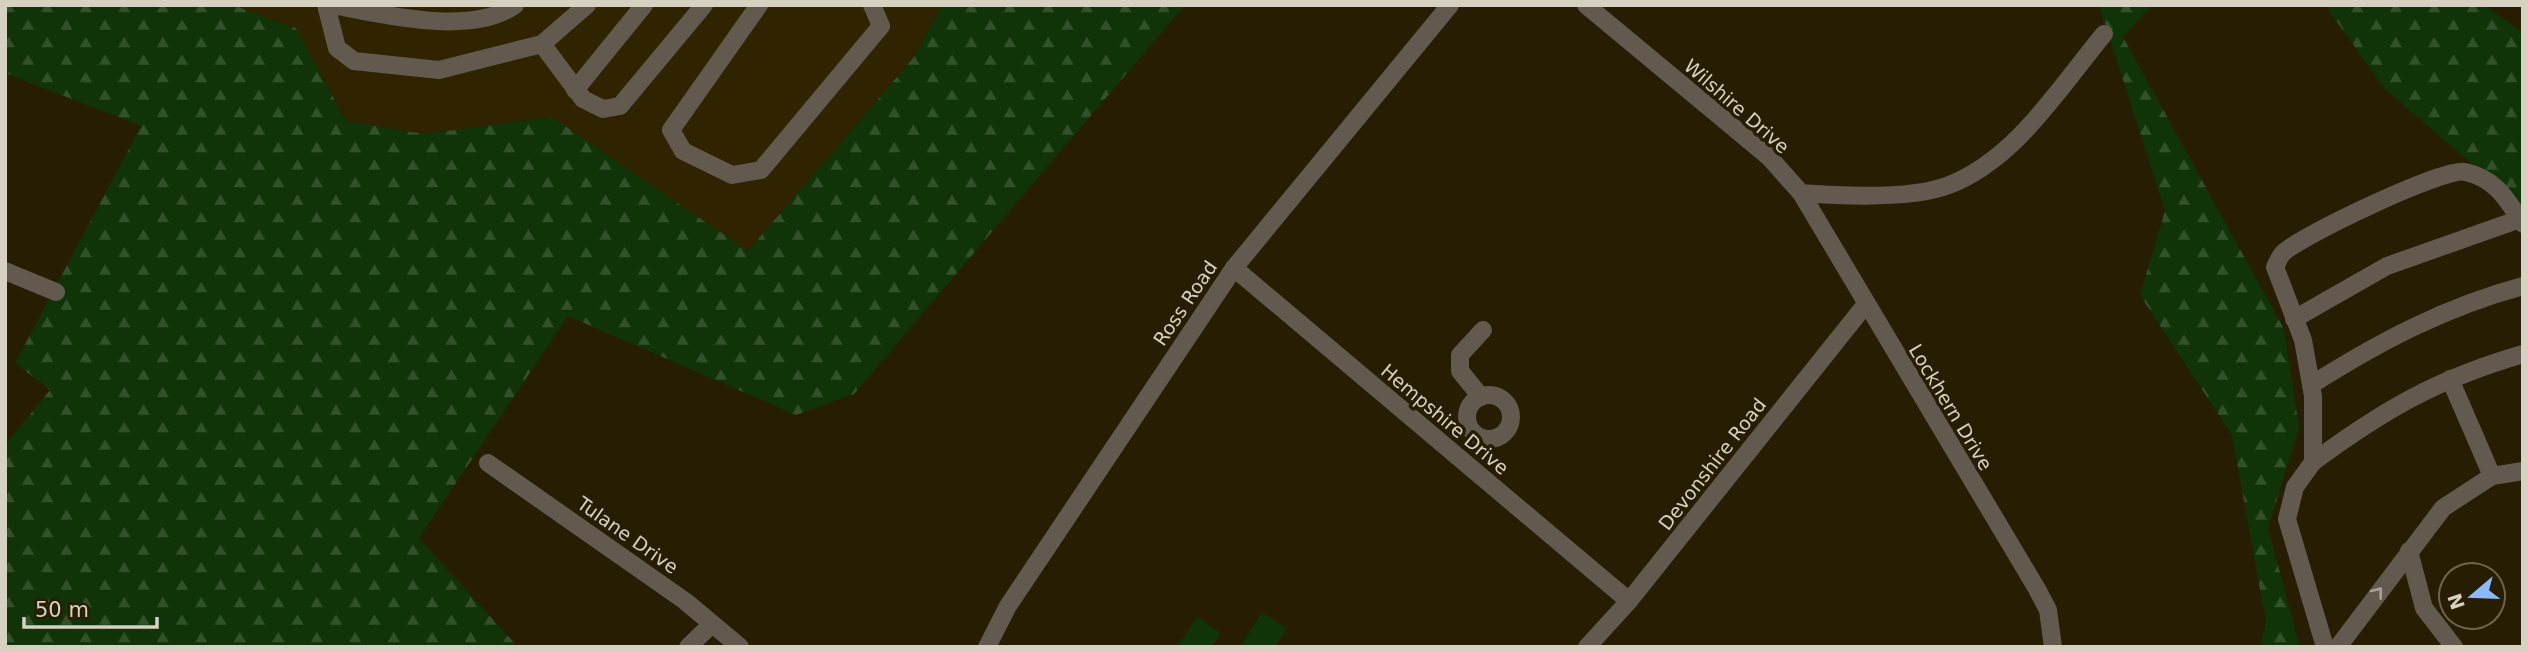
<svg xmlns="http://www.w3.org/2000/svg" width="2528" height="652" viewBox="0 0 2528 652" font-family="'DejaVu Sans',sans-serif">
	<style>
		.built { fill: #2f2300 }
		.forest { fill: url(#forest-firs) }
		.garden { fill: #103307 }
		.lines { fill: none; stroke-linecap: round; stroke-linejoin: round }
		.minor { stroke: #62594f; stroke-width: 18 }
		.oneway { stroke: #a8a193 }
		.labels { text-anchor: middle; dominant-baseline: central; stroke-width: 7; stroke-linejoin: round; paint-order: stroke }
		.street-label { font-size: 19px; fill: #d7d1c1; stroke: #261d02 }
	</style>
	<defs>
		<pattern id="forest-firs" width="22" height="20" patternUnits="userSpaceOnUse" patternTransform="scale(1.75)"><rect width="22" height="20" fill="#103307"/><path d="M5 1l3.5 6h-7zM16 11l3.5 6h-7z" fill="#325029"/></pattern>
	</defs>
	<rect width="100%" height="100%" fill="#261d02"/>
	<!-- built -->
	<path class="built" d="M233,5H942L914,57L748,252L552,117L424,134L346,121L296,28Z"/>
	<!-- forest -->
	<g class="forest">
		<path d="M5,5H233L296,28L346,121L424,134L552,117L748,251L914,57L942,5H1185L854,394L796,415L568,316L419,538L518,647H5V445L50,390L15,363L141,126L5,73Z"/>
		<path d="M2099,5H2152L2123,37L2284,329L2299,428L2268,528L2300,647H2260L2266,623L2232,435L2140,295L2165,211Z"/>
		<path d="M2325,5H2484L2523,33V217L2518,204L2384,88Z"/>
	</g>
	<!-- garden -->
	<g class="garden">
		<path d="M1262,612L1287,629L1275,647H1240Z"/>
		<path d="M1197,617L1221,633L1212,647H1177Z"/>
	</g>
	<g class="lines">
		<!-- minor -->
		<g class="minor">
			<path d="M326,5L337,48L354,61L439,70L542,44L587,5"/>
			<path d="M332,5C381,14 472,37 515,5"/>
			<path d="M759,5L671,130L683,151L732,175L761,170L881,26L872,5"/>
			<path d="M1586,5L1769,157L1801,193C1841,196 1911,200 1949,185C2016,159 2059,88 2104,34"/>
			<path d="M542,44L583,99L603,109L620,106L704,5"/>
			<path d="M575,90L644,5"/>
			<path d="M1801,193L2037,589L2048,610L2053,647"/>
			<path d="M1234,268L1629,601"/>
			<path d="M5,271L56,292"/>
			<path d="M2294,319L2387,266L2520,219"/>
			<path d="M2450,379L2492,476"/>
			<path d="M2311,385C2379,342 2445,307 2523,286"/>
			<circle cx="1489" cy="417" r="22"/>
			<path d="M1481,397L1460,371V355L1483,330"/>
			<path d="M2313,462C2385,409 2437,379 2523,354"/>
			<path d="M488,463L685,601L740,647"/>
			<path d="M2409,551L2424,608L2454,647"/>
			<path d="M688,647L712,624"/>
			<path d="M987,647L1008,606L1234,268L1450,5"/>
			<path d="M1587,647L1629,601L1866,304"/>
			<path d="M2325,647L2287,519L2295,487L2313,462V396L2303,340L2275,267C2277,263 2280,256 2283,253C2300,236 2445,167 2465,172C2495,178 2507,199 2523,224"/>
			<path d="M2338,647L2443,508L2492,476L2523,471"/>
		</g>
	</g>
	<!-- one-way arrows -->
	<defs><path id="oneway-chevron" d="M-2-3.5L2.5 0L-2 3.5" fill="none" stroke-width="1.6" stroke-linecap="round" stroke-linejoin="round" transform="scale(1.75)"/></defs>
	<use class="oneway" href="#oneway-chevron" transform="translate(2378 592) rotate(-52)"/>
	<g class="labels">
		<!-- street labels -->
		<g class="street-label">
			<text transform="translate(1737 106) rotate(41)">Wilshire Drive</text>
			<text transform="translate(1185 303) rotate(-56)">Ross Road</text>
			<text transform="translate(1951 407) rotate(59)">Lockhern Drive</text>
			<text transform="translate(1445 419) rotate(40)">Hempshire Drive</text>
			<text transform="translate(1712 464) rotate(-52)">Devonshire Road</text>
			<text transform="translate(628 535) rotate(35)">Tulane Drive</text>
		</g>
	</g>
	<!-- border -->
	<rect width="2528" height="652" fill="none" stroke="#d7d1c1" stroke-width="14"/>
	<!-- north arrow -->
	<g transform="translate(2472 596) rotate(251)"><circle r="33" fill="#261d02" stroke="#6d654e" stroke-width="2"/>
	<path d="M0-5L12 26L0 18L-12 26Z" fill="#8db9fc"/>
	<text y="-10" font-size="19" font-weight="bold" text-anchor="middle" fill="#d7d1c1">N</text>
	</g>
	<!-- scale -->
	<path d="M24 617v10h133v-10" fill="none" stroke="#d7d1c1" stroke-width="3.5"/>
	<text x="35" y="617" font-size="21" fill="#d7d1c1" stroke="#261d02" stroke-width="5" paint-order="stroke">50 m</text>
</svg>
